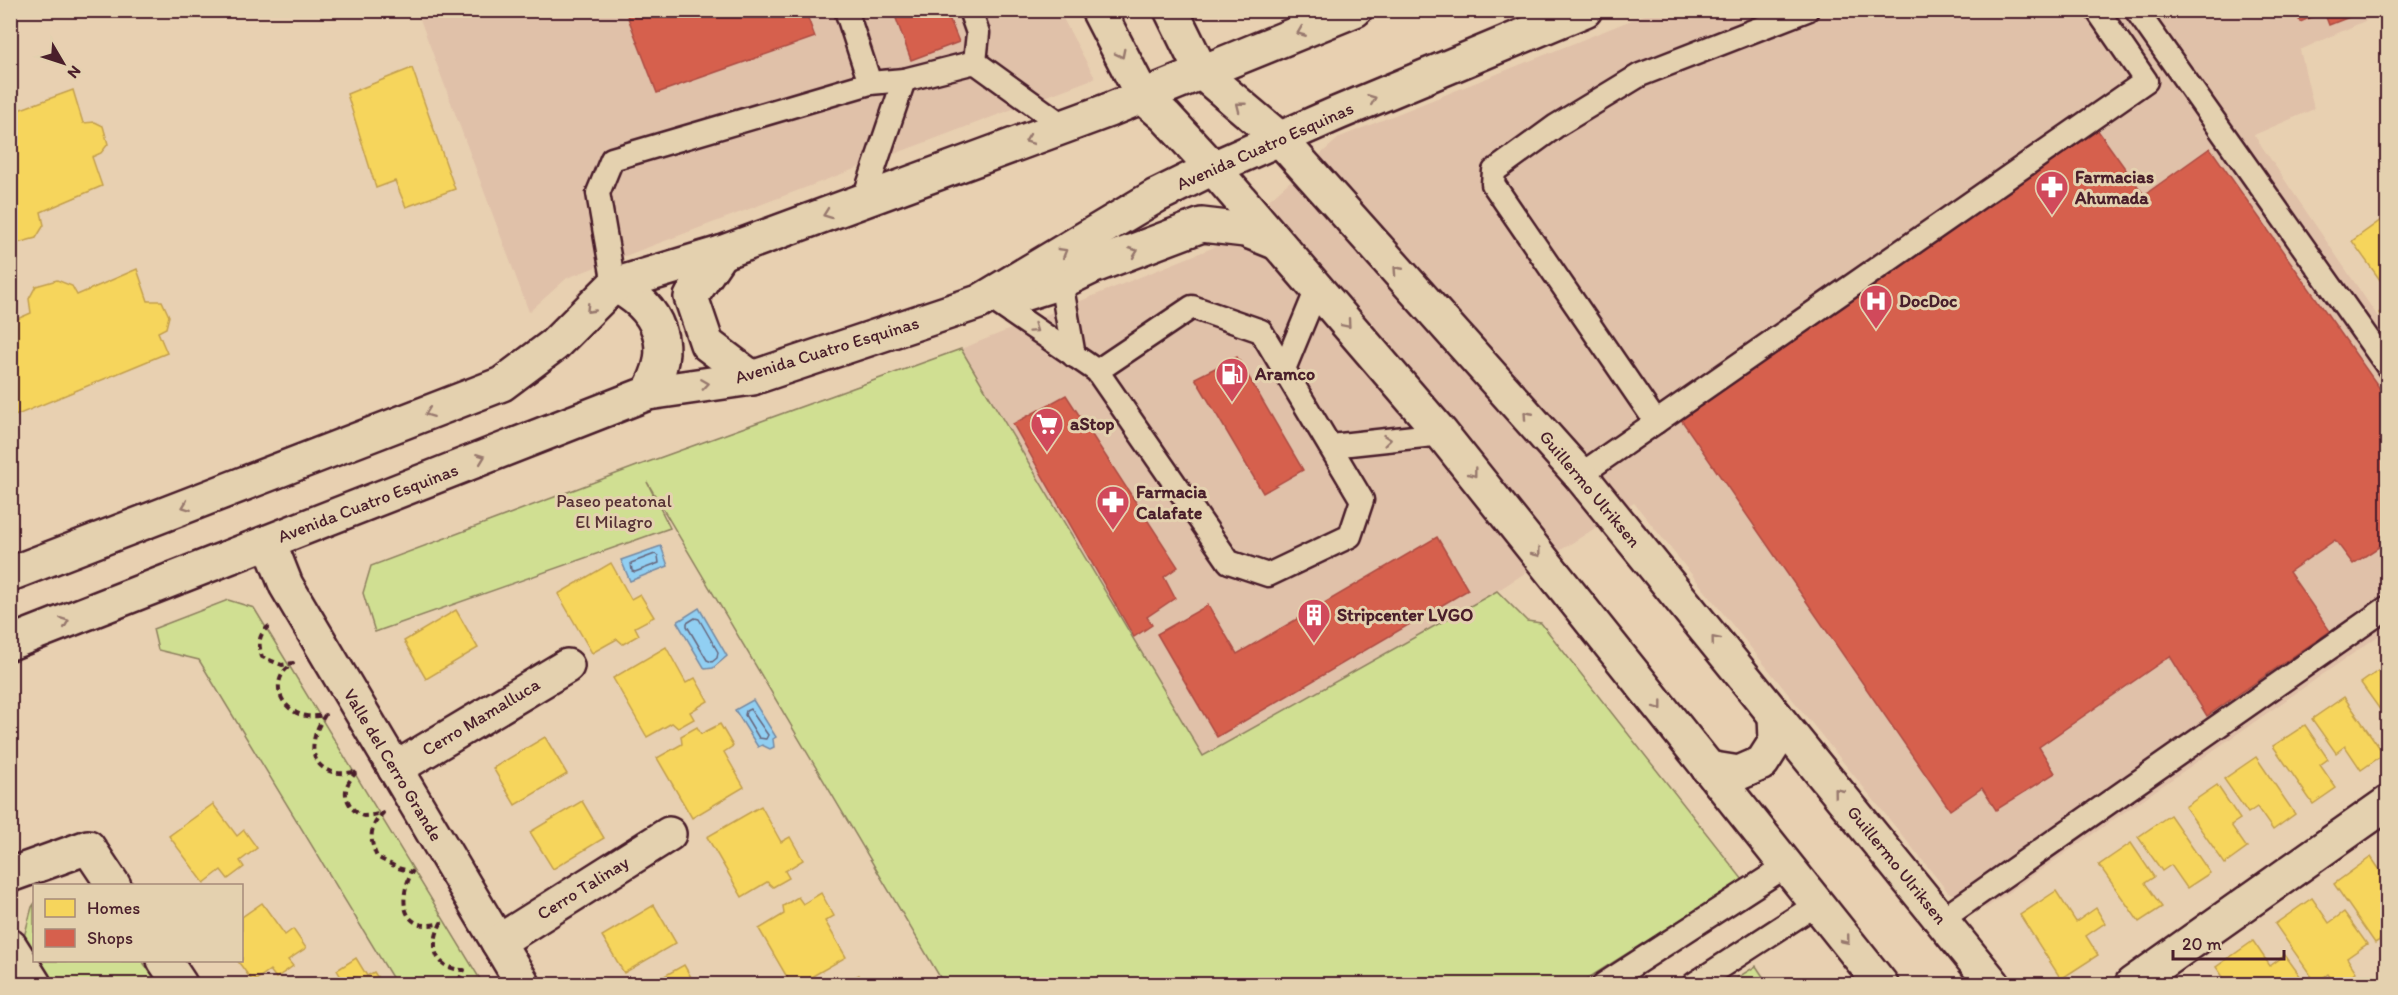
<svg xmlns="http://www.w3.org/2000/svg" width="2398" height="995" viewBox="0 0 2398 995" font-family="Itim,sans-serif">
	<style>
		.built { fill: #e0c1a9 }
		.green { fill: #d0df92; stroke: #8d7f5e; stroke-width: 1.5 }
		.water { fill: #91cff2; stroke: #7589a2; stroke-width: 1.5 }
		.homes { fill: #f6d55c; stroke: #c29e4d; stroke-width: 1.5 }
		.shops { fill: #d6604d; stroke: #ac4c43; stroke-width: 1.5 }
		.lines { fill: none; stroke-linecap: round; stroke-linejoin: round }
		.shore { stroke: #66657b; stroke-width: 1.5 }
		.service-casing { stroke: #4a1f2b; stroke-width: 27 }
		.minor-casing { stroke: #4a1f2b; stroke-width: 38 }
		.tertiary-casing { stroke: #4a1f2b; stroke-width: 38 }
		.secondary-casing { stroke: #4a1f2b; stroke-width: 38 }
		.path { stroke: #4a1f2b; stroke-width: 4; stroke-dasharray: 6 4.5; stroke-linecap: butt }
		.service { stroke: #e4d1af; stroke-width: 22 }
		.minor { stroke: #e4d1af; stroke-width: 33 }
		.tertiary { stroke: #e4d1af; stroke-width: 33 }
		.secondary { stroke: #e4d1af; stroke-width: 33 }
		.oneway { stroke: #97786d }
		.labels { text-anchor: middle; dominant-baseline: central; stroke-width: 6; stroke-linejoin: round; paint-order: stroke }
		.street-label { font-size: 18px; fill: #4a1f2b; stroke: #e4d1af }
		.poi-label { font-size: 18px; font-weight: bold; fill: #4a1f2b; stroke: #e4d1af; text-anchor: start }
		.park-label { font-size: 18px; fill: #573235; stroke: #e4d1af }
	</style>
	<rect width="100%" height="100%" fill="#e8d0b1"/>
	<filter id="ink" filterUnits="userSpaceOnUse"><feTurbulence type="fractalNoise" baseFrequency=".0167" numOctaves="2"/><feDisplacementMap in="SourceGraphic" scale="12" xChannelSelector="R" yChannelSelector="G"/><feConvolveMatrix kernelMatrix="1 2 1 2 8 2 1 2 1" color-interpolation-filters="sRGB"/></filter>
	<g filter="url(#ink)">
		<!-- built -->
		<g class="built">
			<path d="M417,11H1059L1095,78L567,278L529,312Z"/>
			<path d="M1654,11H2387L2300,50L2314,109L2254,135L2387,330V630L1986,908L1948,892L1634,503L1497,591L1203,756L961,349L1217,246L1340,137Z"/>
		</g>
		<!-- green -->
		<g class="green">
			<path d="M961,349L1203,756L1497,591L1527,621L1541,623L1743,880L1579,984H944L647,482L670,528L375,632L363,593L371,566L637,466Z"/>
			<path d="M228,600L254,608L483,984H396L199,660L158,650L153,629Z"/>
			<path d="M34,904V953L24,937L32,907Z"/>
			<path d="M39,961H142L159,984H55Z"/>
			<path d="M1756,966L1768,984H1727Z"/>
		</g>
		<!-- water -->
		<g class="water">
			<path d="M661,546L668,566L630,581L621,560Z"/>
			<path d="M699,608L727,656L713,668L705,669L677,622Z"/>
			<path d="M753,700L776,737L773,739L774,747L770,749L762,745L758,747L735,710Z"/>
		</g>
		<!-- homes -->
		<g class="homes">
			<path d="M412,68L455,189L406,207L395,181L376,188L347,94Z"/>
			<path d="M73,90L83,123L95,122L103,126L108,144L101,153L92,157L102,186L41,212L44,225L36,238L10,245V113Z"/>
			<path d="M2388,215V281L2383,284L2352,241Z"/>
			<path d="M137,269L148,301H162L169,316L166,328L158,332L167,353L10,418V322L31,313L29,299L36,286L57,280L72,286L77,295Z"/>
			<path d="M2388,307V324L2379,313Z"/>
			<path d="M611,563L631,599L640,594L654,617L635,627L639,635L623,644L617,639L592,653L558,594Z"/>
			<path d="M456,610L478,648L426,679L404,641Z"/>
			<path d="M666,647L686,683L695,678L708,701L690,712L694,719L678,728L672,723L647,737L613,678Z"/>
			<path d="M2388,664V721L2361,683Z"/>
			<path d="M2344,697L2384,754L2361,770L2345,746L2336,753L2312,719Z"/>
			<path d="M720,724L733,746L724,752L744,787L692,818L657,758L682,744L681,736L697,727L701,734Z"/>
			<path d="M2305,725L2328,759L2320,765L2336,788L2313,804L2273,746Z"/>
			<path d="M545,737L567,774L515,805L493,768Z"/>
			<path d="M2256,757L2295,814L2273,830L2257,807L2248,813L2224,779Z"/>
			<path d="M2217,785L2240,819L2231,825L2247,848L2225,864L2185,807Z"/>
			<path d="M582,801L604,838L553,869L530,832Z"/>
			<path d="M213,804L237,836L244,830L257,848L240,861L244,867L228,879L221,870L204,883L169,836Z"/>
			<path d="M761,806L781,842L790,837L803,860L785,871L789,878L773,887L767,882L742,897L707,837Z"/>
			<path d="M2170,815L2210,873L2187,888L2171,865L2162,871L2138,837Z"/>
			<path d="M2131,843L2154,877L2145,883L2162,907L2139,922L2099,865Z"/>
			<path d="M2371,857L2388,882V935L2375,943L2334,884Z"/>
			<path d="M2056,891L2076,922L2096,908L2105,923L2086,936L2098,955L2061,979L2020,915Z"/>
			<path d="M821,893L834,916L825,921L846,957L799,984H791L759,929L784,914L783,906L798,897L803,904Z"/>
			<path d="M2312,898L2329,923L2344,912L2367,944L2347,958L2356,972L2338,984H2335L2328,974L2316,983L2275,924Z"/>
			<path d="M262,903L285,935L293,929L306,948L288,960L293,966L276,978L270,970L253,982L237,960H242V917Z"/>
			<path d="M654,905L676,943L624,973L602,936Z"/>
			<path d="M2253,941L2270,966L2285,955L2306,984H2228L2216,967Z"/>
			<path d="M356,958L367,976L374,972L382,984H333L342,979L337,970Z"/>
			<path d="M684,965L695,984H650Z"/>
			<path d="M859,975L864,984H841Z"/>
		</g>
		<!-- shops -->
		<g class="shops">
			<path d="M625,10H805L815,37L657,93Z"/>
			<path d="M893,10H946L959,42L911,60Z"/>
			<path d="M2295,10H2367L2329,25L2324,12L2300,22Z"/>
			<path d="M2094,125L2144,195L2210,148L2388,400V541L2353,564L2335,540L2289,572L2330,631L2207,716L2170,656L2039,747L2055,773L1996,810L1982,788L1950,810L1680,418Z"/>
			<path d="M1237,357L1303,470L1263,493L1195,378Z"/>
			<path d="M1066,395L1178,567L1164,577L1175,598L1147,617L1152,625L1134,637L1013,424Z"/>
			<path d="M1437,537L1468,590L1217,737L1157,634L1208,605L1237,654Z"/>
		</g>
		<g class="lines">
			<!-- shore -->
			<g class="shore">
				<path d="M655,554L658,556L659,563L635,572L632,571L631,563Z"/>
				<path d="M695,618L699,619L718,652L717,658L712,662L707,660L687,626V623Z"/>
				<path d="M750,709L768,735L766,739L759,738L745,715L746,711Z"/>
			</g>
			<!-- service casing -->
			<g class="service-casing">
				<g id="service">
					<path d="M846,10L870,83L904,80L975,62L1065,127"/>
					<path d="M970,10L978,33L975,62"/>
					<path d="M2136,10L2388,367"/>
					<path d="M863,201L904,80"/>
					<path d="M1061,282L1074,356"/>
					<path d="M614,285L598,193L612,159L870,83"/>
					<path d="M996,302L1097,371"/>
					<path d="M1192,307L1261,331L1362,500L1350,536L1268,575L1229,562L1097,371Z"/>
					<path d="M1284,369L1317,289"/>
					<path d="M1656,422L1493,184L1494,171L1556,126L1640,75L1807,10"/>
					<path d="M1331,446L1442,434"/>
					<path d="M1580,475L2146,81L2097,10"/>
					<path d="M1941,920L2388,607"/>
					<path d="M1604,984L1786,866"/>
					<path d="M1694,984L1817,904"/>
				</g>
			</g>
			<!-- minor casing -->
			<g class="minor-casing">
				<g id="minor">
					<path d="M269,542L286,585L523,984"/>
					<path d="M395,769L567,666"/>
					<path d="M10,875L88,847L114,886"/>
					<path d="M498,942L669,834"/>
					<path d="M10,946L34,984"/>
					<path d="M164,960L180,984"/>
					<path d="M2132,984L2388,803"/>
				</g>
			</g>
			<!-- tertiary casing -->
			<g class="tertiary-casing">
				<g id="tertiary">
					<path d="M1098,10L1143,97"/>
					<path d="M1171,10L1202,73"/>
				</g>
			</g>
			<!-- secondary casing -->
			<g class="secondary-casing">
				<g id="secondary">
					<path d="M1202,73L1279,138L1580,475L1993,984"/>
					<path d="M1143,97L1165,116L1213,168L1442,434L1881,984"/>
					<path d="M721,253L691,297L707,344L752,378"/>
					<path d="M614,285C660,307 676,348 648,393"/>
					<path d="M1013,297L1061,282L1094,266L1202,225L1245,230L1275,242"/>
					<path d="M10,574L502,384L554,345L614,285L721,253L1109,110L1355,10"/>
					<path d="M10,643L648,393L752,378L979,302L1156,196L1213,168L1338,113L1585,10"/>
					<path d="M1708,768L1739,773L1762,763L1776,741L1775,715"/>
				</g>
			</g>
			<!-- path -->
			<path class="path" d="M269,626C258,635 258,643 262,657L282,665L293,663C290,666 285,669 283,673C271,691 287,713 306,716C312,717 319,716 325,715C320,723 315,732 314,741C309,769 335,778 357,771C346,784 341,793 352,808C355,811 359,815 364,816C370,816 377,814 383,813C369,827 369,839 377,857L398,868L412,872C398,898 401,934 441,923C429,947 434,969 464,970L457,984"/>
			<!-- service -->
			<use href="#service" class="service"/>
			<!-- minor -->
			<use href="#minor" class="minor"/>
			<!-- tertiary -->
			<use href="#tertiary" class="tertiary"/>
			<!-- secondary -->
			<use href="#secondary" class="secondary"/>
		</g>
		<!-- one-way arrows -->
		<defs><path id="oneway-chevron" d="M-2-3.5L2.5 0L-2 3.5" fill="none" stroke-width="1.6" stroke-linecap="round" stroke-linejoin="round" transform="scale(1.5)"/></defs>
		<g class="oneway">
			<use href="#oneway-chevron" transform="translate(1301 32) rotate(158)"/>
			<use href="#oneway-chevron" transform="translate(1121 54) rotate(63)"/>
			<use href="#oneway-chevron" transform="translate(1372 99) rotate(-22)"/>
			<use href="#oneway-chevron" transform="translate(1240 106) rotate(-142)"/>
			<use href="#oneway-chevron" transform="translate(1029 140) rotate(160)"/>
			<use href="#oneway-chevron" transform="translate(827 214) rotate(160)"/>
			<use href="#oneway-chevron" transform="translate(1063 252) rotate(-31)"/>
			<use href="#oneway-chevron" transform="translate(1134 252) rotate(-20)"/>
			<use href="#oneway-chevron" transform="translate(1397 270) rotate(-132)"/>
			<use href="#oneway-chevron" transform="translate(590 309) rotate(134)"/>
			<use href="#oneway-chevron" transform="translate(1347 324) rotate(49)"/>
			<use href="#oneway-chevron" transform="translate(1034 329) rotate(35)"/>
			<use href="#oneway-chevron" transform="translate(705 384) rotate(-8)"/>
			<use href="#oneway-chevron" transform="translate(429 413) rotate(159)"/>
			<use href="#oneway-chevron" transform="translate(1527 415) rotate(-132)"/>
			<use href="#oneway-chevron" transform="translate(1387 440) rotate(-6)"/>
			<use href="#oneway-chevron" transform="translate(481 458) rotate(-21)"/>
			<use href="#oneway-chevron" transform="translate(1473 473) rotate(52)"/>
			<use href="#oneway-chevron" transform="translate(186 506) rotate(159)"/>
			<use href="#oneway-chevron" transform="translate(1537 553) rotate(52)"/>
			<use href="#oneway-chevron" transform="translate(65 622) rotate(-21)"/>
			<use href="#oneway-chevron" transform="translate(1715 640) rotate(-129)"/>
			<use href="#oneway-chevron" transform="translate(1659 706) rotate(52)"/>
			<use href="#oneway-chevron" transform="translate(1838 792) rotate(-129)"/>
			<use href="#oneway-chevron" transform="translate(1846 940) rotate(51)"/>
		</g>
	</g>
	<!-- icons -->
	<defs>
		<g id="pharmacy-pin" transform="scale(1.725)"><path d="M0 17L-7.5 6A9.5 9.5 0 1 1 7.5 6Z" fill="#d1495b" stroke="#e4d1af"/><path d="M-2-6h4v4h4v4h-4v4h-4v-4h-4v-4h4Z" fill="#fff"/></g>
		<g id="hospital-pin" transform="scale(1.725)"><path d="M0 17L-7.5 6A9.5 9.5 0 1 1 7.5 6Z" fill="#d1495b" stroke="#e4d1af"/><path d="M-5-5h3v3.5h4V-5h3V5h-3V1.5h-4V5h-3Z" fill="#fff"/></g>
		<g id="fuel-pin" transform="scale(1.725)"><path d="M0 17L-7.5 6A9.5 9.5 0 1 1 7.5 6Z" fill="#d1495b" stroke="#e4d1af"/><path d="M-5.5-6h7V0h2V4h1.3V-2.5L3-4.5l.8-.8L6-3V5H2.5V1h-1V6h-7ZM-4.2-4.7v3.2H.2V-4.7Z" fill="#fff"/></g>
		<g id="supermarket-pin" transform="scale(1.725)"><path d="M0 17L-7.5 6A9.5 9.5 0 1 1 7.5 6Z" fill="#d1495b" stroke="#e4d1af"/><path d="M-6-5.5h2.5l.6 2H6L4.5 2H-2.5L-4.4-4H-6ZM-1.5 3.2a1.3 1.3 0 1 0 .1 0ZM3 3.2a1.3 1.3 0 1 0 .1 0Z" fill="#fff"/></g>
		<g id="building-pin" transform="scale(1.725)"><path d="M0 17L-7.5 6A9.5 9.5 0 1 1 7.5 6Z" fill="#d1495b" stroke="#e4d1af"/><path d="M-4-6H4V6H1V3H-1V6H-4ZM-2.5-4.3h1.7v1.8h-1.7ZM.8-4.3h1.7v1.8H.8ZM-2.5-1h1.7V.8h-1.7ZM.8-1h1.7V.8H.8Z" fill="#fff"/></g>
	</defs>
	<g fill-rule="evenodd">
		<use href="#pharmacy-pin" x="2052" y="187"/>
		<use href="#hospital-pin" x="1876" y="301"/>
		<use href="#fuel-pin" x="1232" y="374"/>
		<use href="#supermarket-pin" x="1047" y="424"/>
		<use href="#pharmacy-pin" x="1113" y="502"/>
		<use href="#building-pin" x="1314" y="615"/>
	</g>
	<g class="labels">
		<!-- street labels -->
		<g class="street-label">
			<text transform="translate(1265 146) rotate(-24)">Avenida Cuatro Esquinas</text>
			<text transform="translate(827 350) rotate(-17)">Avenida Cuatro Esquinas</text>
			<text transform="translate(1590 489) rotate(50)">Guillermo Ulriksen</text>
			<text transform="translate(368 503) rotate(-21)">Avenida Cuatro Esquinas</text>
			<text transform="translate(481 717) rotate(-31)">Cerro Mamalluca</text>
			<text transform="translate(393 765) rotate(59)">Valle del Cerro Grande</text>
			<text transform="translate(1897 865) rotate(51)">Guillermo Ulriksen</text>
			<text transform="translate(583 888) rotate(-32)">Cerro Talinay</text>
		</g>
		<!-- poi labels -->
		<g class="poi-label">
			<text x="2075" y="177">Farmacias<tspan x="2075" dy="21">Ahumada</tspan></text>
			<text x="1899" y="301">DocDoc</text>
			<text x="1255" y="374">Aramco</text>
			<text x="1070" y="424">aStop</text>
			<text x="1136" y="492">Farmacia<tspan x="1136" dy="21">Calafate</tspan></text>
			<text x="1337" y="615">Stripcenter LVGO</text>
		</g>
		<!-- park labels -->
		<g class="park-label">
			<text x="614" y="501">Paseo peatonal<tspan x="614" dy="21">El Milagro</tspan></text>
		</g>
	</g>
	<!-- margin -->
	<rect width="2398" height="995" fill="none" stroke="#e4d1af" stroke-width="36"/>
	<rect x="18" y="18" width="2362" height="959" fill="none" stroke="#4a1f2b" stroke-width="2" filter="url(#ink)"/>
	<!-- legend -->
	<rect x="33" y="884" width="210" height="78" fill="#e4d1af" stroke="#a68a7a" stroke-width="1.5"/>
	<rect x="45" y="899" width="30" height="18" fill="#f6d55c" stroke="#a68a7a" stroke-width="1.5"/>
	<text x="87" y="914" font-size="18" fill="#4a1f2b">Homes</text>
	<rect x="45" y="929" width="30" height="18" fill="#d6604d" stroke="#a68a7a" stroke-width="1.5"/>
	<text x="87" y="944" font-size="18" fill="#4a1f2b">Shops</text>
	<!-- north arrow -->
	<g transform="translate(63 63) rotate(129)" stroke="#e4d1af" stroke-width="4.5" paint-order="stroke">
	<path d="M0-4.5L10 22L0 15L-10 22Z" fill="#4a1f2b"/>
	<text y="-9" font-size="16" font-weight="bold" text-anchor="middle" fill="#4a1f2b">N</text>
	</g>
	<!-- scale -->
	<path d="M2173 950v9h111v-9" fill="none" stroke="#4a1f2b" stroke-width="3"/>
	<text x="2182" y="950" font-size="18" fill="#4a1f2b" stroke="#e4d1af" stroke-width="4.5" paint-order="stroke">20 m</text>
</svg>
